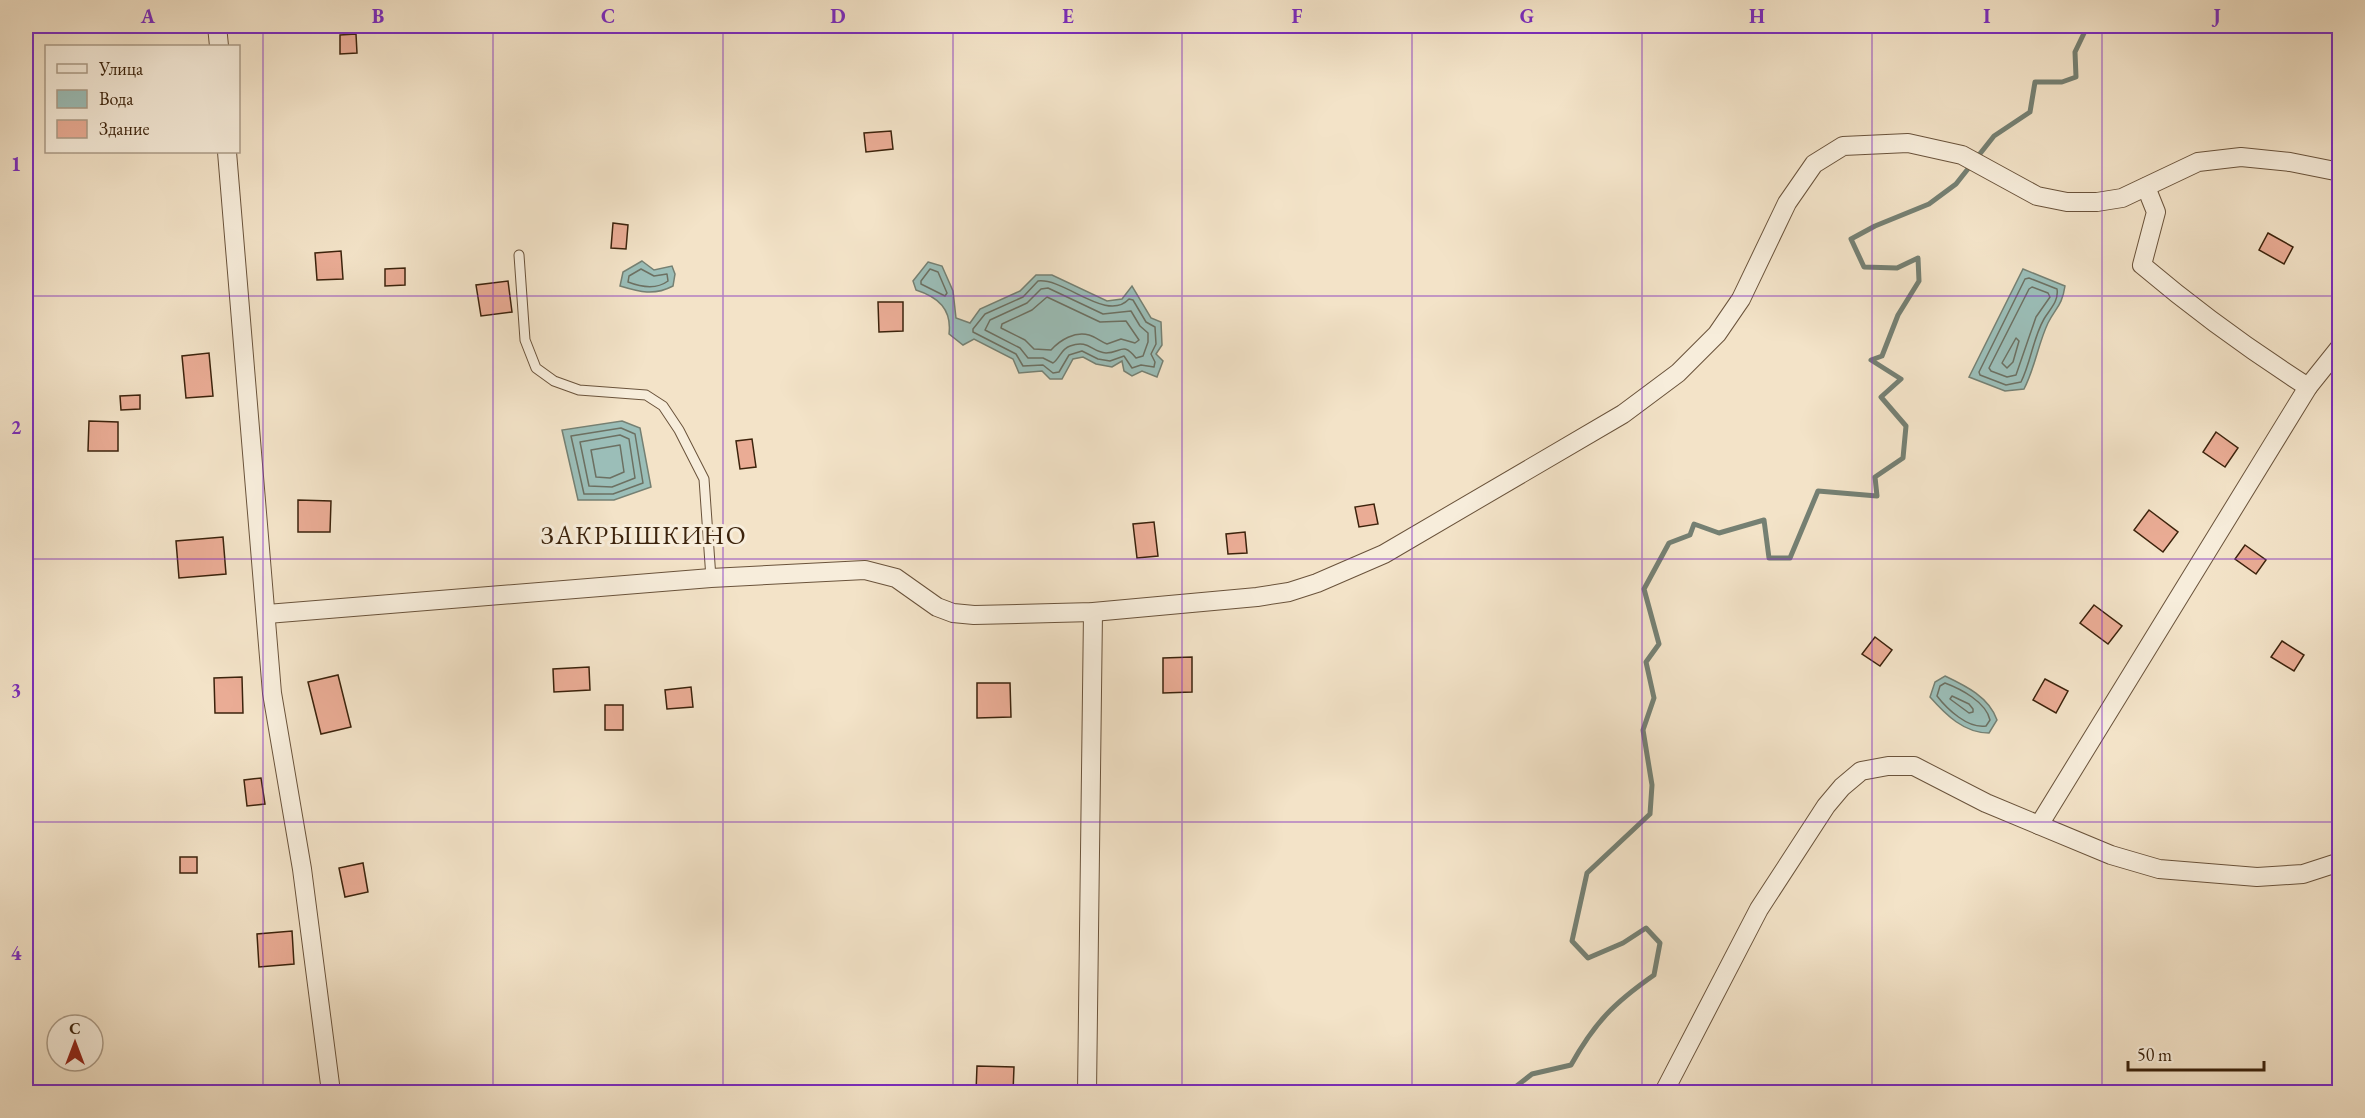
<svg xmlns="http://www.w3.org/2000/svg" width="2365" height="1118" viewBox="0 0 2365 1118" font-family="'EB Garamond',serif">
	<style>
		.water { fill: #9bbeb8; stroke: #758073; stroke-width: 1.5 }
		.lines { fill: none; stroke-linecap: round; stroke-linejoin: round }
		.shore { stroke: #6c7062; stroke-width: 1.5 }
		.stream { stroke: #758073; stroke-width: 5 }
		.building { fill: #eaac95; stroke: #3c230c; stroke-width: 1.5 }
		.lane-casing { stroke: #6a533b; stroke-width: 11 }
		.street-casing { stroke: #6a533b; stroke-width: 20 }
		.lane { stroke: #f7eddb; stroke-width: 9 }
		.street { stroke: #f7eddb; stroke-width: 18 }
		.grid { fill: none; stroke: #7b2cbf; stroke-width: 1.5; stroke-opacity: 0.55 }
		.labels { text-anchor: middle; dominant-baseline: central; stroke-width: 6; stroke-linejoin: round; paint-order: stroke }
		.neighbourhood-label { font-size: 26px; letter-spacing: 1.5px; fill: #3c230c; stroke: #f7eddb }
		.neatline { fill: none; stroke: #7b2cbf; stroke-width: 2 }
		.grid-label { font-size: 20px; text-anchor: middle; font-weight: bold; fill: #7b2cbf }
	</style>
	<rect width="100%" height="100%" fill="#f3e3c8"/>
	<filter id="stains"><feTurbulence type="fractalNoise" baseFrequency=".00333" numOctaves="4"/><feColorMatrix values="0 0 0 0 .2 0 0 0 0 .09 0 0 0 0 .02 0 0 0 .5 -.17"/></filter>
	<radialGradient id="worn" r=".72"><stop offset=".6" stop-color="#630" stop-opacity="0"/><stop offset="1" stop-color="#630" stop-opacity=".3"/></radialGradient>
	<!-- water -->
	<g class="water">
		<path d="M642,261L654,270L672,266L675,274L673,286C654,296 640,292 620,286L623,272Z"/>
		<path d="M928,262L942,266L953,291L956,318L970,323L980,309L1020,291L1036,275H1052L1107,301L1122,299L1132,286L1151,318L1161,322L1162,345L1156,354L1163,361L1157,377L1142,371L1132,376L1124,371L1122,361L1112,367L1096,364L1083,357L1073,359L1062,379H1050L1042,371L1019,373L1013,359L974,339L963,345L949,334C952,309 938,297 916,290L913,281Z"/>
		<path d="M2023,269L2065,286C2062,306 2056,307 2048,323C2038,344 2035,368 2024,389L2005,391L1969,377Z"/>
		<path d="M622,421L640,428L651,487L614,500H578L562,430Z"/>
		<path d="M1945,676C1966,686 1989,697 1997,720L1989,733C1964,733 1946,715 1930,697L1935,682Z"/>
	</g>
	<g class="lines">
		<!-- shore -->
		<g class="shore">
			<path d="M641,269L654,276L667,274L668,281C656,290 641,287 628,282L629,276Z"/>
			<path d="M930,269L938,272L947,293L945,296L921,284V281Z"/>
			<path d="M2029,278L2057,289C2059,301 2050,309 2044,319C2033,338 2031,362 2021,382L2006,385L1980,375L1979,372L2025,279Z"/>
			<path d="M1038,281C1065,278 1107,323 1129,299L1133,300L1146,322L1155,327L1156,344L1151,354L1155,362L1154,367L1141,365L1132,368L1124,356L1110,361L1098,359L1082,351L1069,355L1059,372L1053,373L1043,365L1023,366L1016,354L973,332V329L985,314L1023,297Z"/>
			<path d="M2032,287L2048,293L2050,297L2036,317L2016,375L2007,377L1991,371L1989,368L2029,289Z"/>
			<path d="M1048,288L1103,314L1131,311L1140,326L1148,333V342L1143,356L1136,358C1123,341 1121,353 1106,353C1091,352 1089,339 1070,346C1061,349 1060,358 1053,363L1043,358H1028L1020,348L985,330L990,320L1027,303L1041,289Z"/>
			<path d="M1047,297L1100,322L1126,321L1139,340L1135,343L1121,339L1107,344C1101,342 1096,337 1089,335C1075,331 1060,340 1051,350L1034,349L1025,340L1001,328L1002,324L1032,310Z"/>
			<path d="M2016,338L2019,341L2013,362L2007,368L2002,363Z"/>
			<path d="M621,428L635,434L643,483L613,494H584L571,436Z"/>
			<path d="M620,435L629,439L635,478L612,487L589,486L580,442Z"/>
			<path d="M620,445L624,472L610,478L596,477L591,450Z"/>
			<path d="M1945,683C1961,689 1986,702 1990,720L1986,726C1968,729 1947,709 1937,696L1940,686Z"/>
			<path d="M1952,696L1969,704L1973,709V712L1969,713L1950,699Z"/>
		</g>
		<!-- stream -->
		<path class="stream" d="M1509,1092L1532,1074L1571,1065C1595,1022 1614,1003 1654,975L1660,943L1646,928L1623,943L1588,958L1572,941L1587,873L1650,814L1652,785L1643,730L1654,698L1646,662L1659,644L1644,589L1669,543L1690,535L1694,524L1719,533L1764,520L1769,558H1790L1818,491L1877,496L1875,477L1903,458L1906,426L1881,397L1901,379L1871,360L1882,356L1898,315L1919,281L1918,258L1897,268L1864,267L1851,239L1875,226L1929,204L1956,184L1994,136L2030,112L2035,82H2062L2076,77L2075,52L2087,27L2092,26"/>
	</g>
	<!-- building -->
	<g class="building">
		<path d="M356,34L357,53L340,54V35Z"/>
		<path d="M891,131L893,149L866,152L864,133Z"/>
		<path d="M613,223L628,225L626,249L611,248Z"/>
		<path d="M2268,233L2293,247L2284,264L2259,250Z"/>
		<path d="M341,251L343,279L317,280L315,253Z"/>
		<path d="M405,268V285L385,286V269Z"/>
		<path d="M508,281L512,312L481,316L476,285Z"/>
		<path d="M878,302H903V331L879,332Z"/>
		<path d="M209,353L213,396L186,398L182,356Z"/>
		<path d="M140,395V409L121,410L120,396Z"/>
		<path d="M89,421L118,422V451H88Z"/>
		<path d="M2216,432L2238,448L2225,467L2203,452Z"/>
		<path d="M752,439L756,467L740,469L736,441Z"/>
		<path d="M298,500L331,501L330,532H298Z"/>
		<path d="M1374,504L1378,524L1359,527L1355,507Z"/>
		<path d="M2149,510L2178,532L2163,552L2134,530Z"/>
		<path d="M1154,522L1158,556L1137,558L1133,524Z"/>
		<path d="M1245,532L1247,553L1228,554L1226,534Z"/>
		<path d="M223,537L226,574L179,578L176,541Z"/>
		<path d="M2245,545L2266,560L2256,574L2235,559Z"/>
		<path d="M2094,605L2122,626L2108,644L2080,623Z"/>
		<path d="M1875,637L1892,650L1880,666L1862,654Z"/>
		<path d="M2282,641L2304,655L2294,671L2271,657Z"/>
		<path d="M1192,657V692L1163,693V658Z"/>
		<path d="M589,667L590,690L554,692L553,669Z"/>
		<path d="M338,675L351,727L321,734L308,682Z"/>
		<path d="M242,677L243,713H215L214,678Z"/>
		<path d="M2045,679L2068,691L2056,713L2033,700Z"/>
		<path d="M977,683H1010L1011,717L977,718Z"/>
		<path d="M691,687L693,707L667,709L665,690Z"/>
		<rect x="605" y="705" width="18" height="25"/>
		<path d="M261,778L265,804L247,806L244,780Z"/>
		<rect x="180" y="857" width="17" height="16"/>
		<path d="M363,863L368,892L345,897L339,868Z"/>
		<path d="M292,931L294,964L259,967L257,934Z"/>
		<path d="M977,1066L1014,1067L1013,1092H976Z"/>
	</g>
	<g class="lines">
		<!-- lane casing -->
		<g class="lane-casing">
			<path id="lane" d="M519,255L525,340L536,368L554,381L579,390L646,395L663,406L679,430L704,479L711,578"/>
		</g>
		<!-- street casing -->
		<g class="street-casing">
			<g id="street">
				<path d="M217,26L219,46"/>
				<path d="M227,152L272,693L302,869L331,1092"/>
				<path d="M2146,187L2156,212L2142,265C2195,310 2250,350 2308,387"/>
				<path d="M267,614L711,578L865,570L896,578L937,607L953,613L974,615L1093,612L1257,597L1289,592L1317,583L1384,554L1623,414L1678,373L1717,334L1741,299L1787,203L1814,164L1843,146L1908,143L1962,155L2037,196L2067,202H2097L2122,198L2198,162L2241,157L2290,162L2340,172"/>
				<path d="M2039,825L2308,387L2340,347"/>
				<path d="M1087,1092L1093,612"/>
				<path d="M1664,1092L1759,909L1826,806L1842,787L1861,771L1888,766H1914L1986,803L2111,855L2159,869L2257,877L2303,874L2340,862"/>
			</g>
		</g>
		<!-- lane -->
		<use href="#lane" class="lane"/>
		<!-- street -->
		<use href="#street" class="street"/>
	</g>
	<!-- grid -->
	<path class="grid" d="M263,26V1092M493,26V1092M723,26V1092M953,26V1092M1182,26V1092M1412,26V1092M1642,26V1092M1872,26V1092M2102,26V1092M26,296H2340M26,559H2340M26,822H2340"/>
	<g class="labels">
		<!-- neighbourhood labels -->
		<g class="neighbourhood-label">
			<text x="644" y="535">ЗАКРЫШКИНО</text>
		</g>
	</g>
	<!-- margin -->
	<rect width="2365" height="1118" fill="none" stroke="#f3e3c8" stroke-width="66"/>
	<!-- legend -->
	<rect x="45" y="45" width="195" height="108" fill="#f7eddb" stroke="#ac9c88" stroke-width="1.5"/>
	<rect x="57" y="64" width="30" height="9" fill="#f7eddb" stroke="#ac9c88" stroke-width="1.5"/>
	<text x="99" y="75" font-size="18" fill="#3c230c">Улица</text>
	<rect x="57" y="90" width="30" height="18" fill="#9bbeb8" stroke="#ac9c88" stroke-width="1.5"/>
	<text x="99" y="105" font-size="18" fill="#3c230c">Вода</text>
	<rect x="57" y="120" width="30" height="18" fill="#eaac95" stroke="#ac9c88" stroke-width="1.5"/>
	<text x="99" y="135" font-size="18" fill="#3c230c">Здание</text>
	<!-- north arrow -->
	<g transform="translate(75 1043)"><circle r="28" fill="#f7eddb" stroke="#ac9c88" stroke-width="1.5"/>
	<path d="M0-4.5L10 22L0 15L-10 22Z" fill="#8f2418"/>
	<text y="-9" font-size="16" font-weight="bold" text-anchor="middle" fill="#3c230c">С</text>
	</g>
	<!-- scale -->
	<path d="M2128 1061v9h136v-9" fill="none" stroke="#3c230c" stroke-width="3"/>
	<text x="2137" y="1061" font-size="18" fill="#3c230c" stroke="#f7eddb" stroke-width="4.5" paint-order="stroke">50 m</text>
	<rect x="33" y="33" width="2299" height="1052" class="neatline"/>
	<g class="grid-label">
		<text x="148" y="23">A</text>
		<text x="378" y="23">B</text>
		<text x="608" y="23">C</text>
		<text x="838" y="23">D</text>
		<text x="1068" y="23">E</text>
		<text x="1297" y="23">F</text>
		<text x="1527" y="23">G</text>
		<text x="1757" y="23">H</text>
		<text x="1987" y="23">I</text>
		<text x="2217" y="23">J</text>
		<text x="16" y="171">1</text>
		<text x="16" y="434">2</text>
		<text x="16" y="697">3</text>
		<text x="16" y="960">4</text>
	</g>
	<rect width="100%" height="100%" filter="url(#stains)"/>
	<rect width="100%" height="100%" fill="url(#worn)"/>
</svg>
